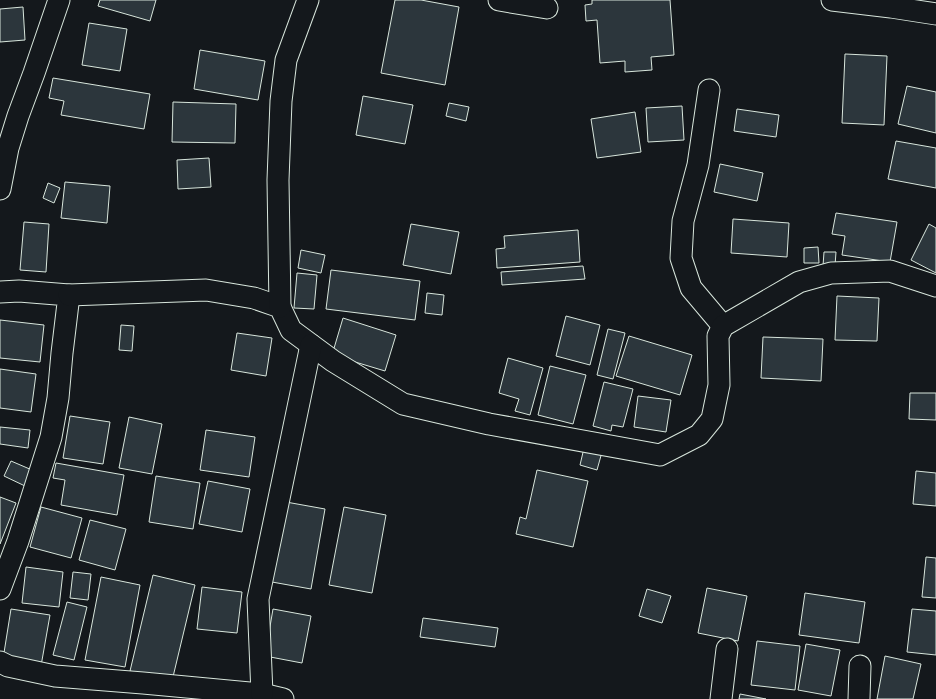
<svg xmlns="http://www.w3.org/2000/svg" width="936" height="699" viewBox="0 0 936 699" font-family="Inter,sans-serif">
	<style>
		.building { fill: #2c363c; stroke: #d8e6dc }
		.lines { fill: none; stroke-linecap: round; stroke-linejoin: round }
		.street-casing { stroke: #d8e6dc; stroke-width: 23 }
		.street { stroke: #14181c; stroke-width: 21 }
	</style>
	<rect width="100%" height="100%" fill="#14181c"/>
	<!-- building -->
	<g class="building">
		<path d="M100,0H156L150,21L98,6Z"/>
		<path d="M395,0H421L459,7L445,85L381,73Z"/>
		<path d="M592,0H670L674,55L651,57L652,70L625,72V61L600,63L597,20L586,21L585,5L592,4Z"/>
		<path d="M23,7L25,40L0,42V9Z"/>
		<path d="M89,23L127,29L120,71L82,65Z"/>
		<path d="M200,50L265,61L258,100L194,89Z"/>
		<path d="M845,54L887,56L884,125L842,123Z"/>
		<path d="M53,78L150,94L144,129L61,115L64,101L49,98Z"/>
		<path d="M907,86L936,92V133L898,124Z"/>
		<path d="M363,96L413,105L405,144L356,135Z"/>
		<path d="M173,102L236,104L235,143L172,142Z"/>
		<path d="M449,103L469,107L466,121L446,116Z"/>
		<path d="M682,106L684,140L648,142L646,108Z"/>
		<path d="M737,109L779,115L776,137L734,131Z"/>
		<path d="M635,112L641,152L597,158L591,119Z"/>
		<path d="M896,141L936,148V188L888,179Z"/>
		<path d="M209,158L211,187L178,189L177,160Z"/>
		<path d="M720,164L763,173L757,201L714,192Z"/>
		<path d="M65,182L110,186L107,223L61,218Z"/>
		<path d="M48,183L60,188L54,203L43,198Z"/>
		<path d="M836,213L897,222L890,262L842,255L845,236L832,234Z"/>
		<path d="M733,219L789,223L787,257L731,253Z"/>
		<path d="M24,222L49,224L46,272L20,270Z"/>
		<path d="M411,224L459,232L451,274L403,265Z"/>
		<path d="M929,224L936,228V273L911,260Z"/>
		<path d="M578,230L580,262L497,268L496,249L505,248L504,236Z"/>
		<path d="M818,247L819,263H804V248Z"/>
		<path d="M301,250L325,255L321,273L298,268Z"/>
		<path d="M824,252H836L835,266H823Z"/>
		<path d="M583,266L585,279L502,285L501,272Z"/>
		<path d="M331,270L420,281L415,320L326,309Z"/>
		<path d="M297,273L317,275L314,309L294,308Z"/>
		<path d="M427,293L444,295L442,315L425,313Z"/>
		<path d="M837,296L879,298L877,341L835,340Z"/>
		<path d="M566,316L600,325L590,365L556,356Z"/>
		<path d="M343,318L396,335L385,371L332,355Z"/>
		<path d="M0,320L44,325L40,362L0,358Z"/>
		<path d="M121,325L134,326L132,351L119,350Z"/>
		<path d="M608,329L625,333L613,379L597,375Z"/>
		<path d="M237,333L272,338L266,376L231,370Z"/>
		<path d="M629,336L692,355L680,395L616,376Z"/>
		<path d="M763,337L823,339L821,381L761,378Z"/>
		<path d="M508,358L543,368L530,415L515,411L519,399L499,393Z"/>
		<path d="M550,366L586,375L573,424L538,415Z"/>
		<path d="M0,369L36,374L31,412L0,408Z"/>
		<path d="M604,382L633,389L623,427L612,425L611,431L593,426Z"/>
		<path d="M910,393H936V420L909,419Z"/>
		<path d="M638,396L671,400L666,432L634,427Z"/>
		<path d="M70,416L110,422L103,464L63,458Z"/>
		<path d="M129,417L162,424L152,474L119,468Z"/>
		<path d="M0,427L30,430L28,448L0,444Z"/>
		<path d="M206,430L255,437L249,477L200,470Z"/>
		<path d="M584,448L602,452L597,470L580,465Z"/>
		<path d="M11,461L32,470L25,486L4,476Z"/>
		<path d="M56,463L124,475L117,515L61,505L65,480L53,478Z"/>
		<path d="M537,470L588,481L573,547L516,534L520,517L526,519Z"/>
		<path d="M916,471L936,473V506L913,504Z"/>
		<path d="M156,476L200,483L193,529L149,522Z"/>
		<path d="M208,481L250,489L242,532L199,524Z"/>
		<path d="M0,497L16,503L0,544Z"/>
		<path d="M286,502L325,509L311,589L272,582Z"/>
		<path d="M41,507L82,518L71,558L30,547Z"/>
		<path d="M344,507L386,515L372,593L329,585Z"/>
		<path d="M90,520L126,529L115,570L79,560Z"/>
		<path d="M926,557L936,558V598L922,597Z"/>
		<path d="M26,567L63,572L59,607L22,603Z"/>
		<path d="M73,572L91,574L88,600L70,598Z"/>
		<path d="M153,575L195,585L172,681L130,671Z"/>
		<path d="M101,577L140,585L125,667L85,660Z"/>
		<path d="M202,587L242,592L237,633L197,629Z"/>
		<path d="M707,588L747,596L738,641L698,633Z"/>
		<path d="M647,589L671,596L662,623L639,616Z"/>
		<path d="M805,593L865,602L859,643L799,635Z"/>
		<path d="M67,602L87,607L74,660L53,655Z"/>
		<path d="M11,609L50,615L41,666L3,659Z"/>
		<path d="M273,609L311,616L302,663L265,656Z"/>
		<path d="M912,609L936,611V655L907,652Z"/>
		<path d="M423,618L498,628L495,647L420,637Z"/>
		<path d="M757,641L800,646L795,690L751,685Z"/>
		<path d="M806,644L840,650L831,696L798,690Z"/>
		<path d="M885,656L921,664L913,699H877Z"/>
		<path d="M740,694L766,699H739Z"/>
	</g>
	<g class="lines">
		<!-- street casing -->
		<g class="street-casing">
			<g id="street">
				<path d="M499,0L547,8"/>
				<path d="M832,0L891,7L936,14"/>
				<path d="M709,90L698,165L683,221L681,258L691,288L723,326"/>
				<path d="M0,189L8,148L18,116L34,73L59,0"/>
				<path d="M0,292L19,291L69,295L62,353L58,398L51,437L18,541L0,589"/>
				<path d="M69,295L206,290L254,298L280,307L291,330L333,361L403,404L489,424L660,455L699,435L712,419L719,385L718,336L723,326L799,282L831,273L890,271L936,286"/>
				<path d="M280,307L278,180L281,101L286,60L308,0"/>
				<path d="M0,662L8,666L55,676L143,683L262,694L283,699"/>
				<path d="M262,694L258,599L311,345"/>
				<path d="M721,699L727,649"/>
				<path d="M859,699L860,666"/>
			</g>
		</g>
		<!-- street -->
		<use href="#street" class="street"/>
	</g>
</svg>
